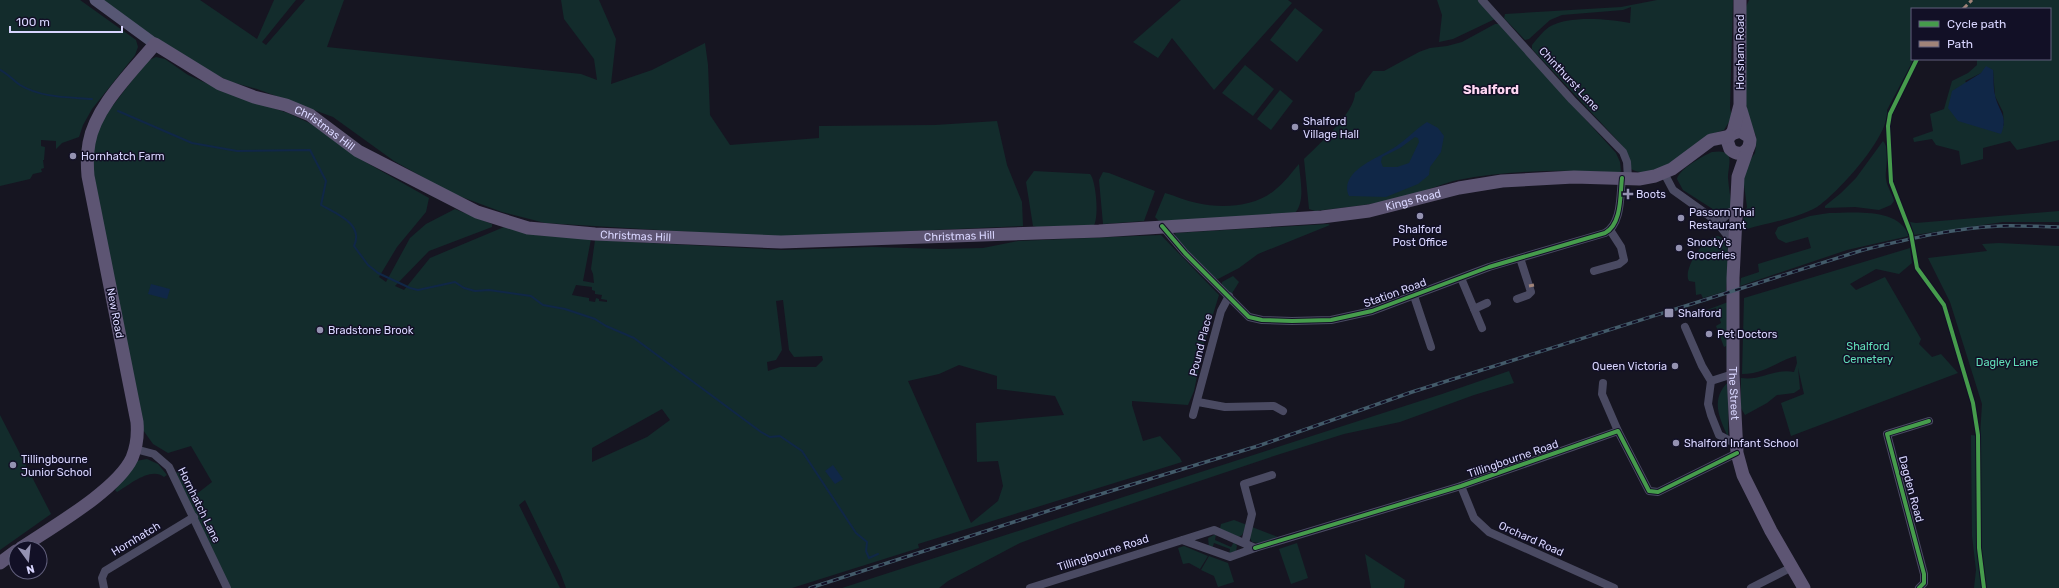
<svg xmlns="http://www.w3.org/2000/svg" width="2059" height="588" viewBox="0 0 2059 588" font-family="Rubik,sans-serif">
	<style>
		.green { fill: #132c2c; fill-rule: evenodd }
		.water { fill: #102747; fill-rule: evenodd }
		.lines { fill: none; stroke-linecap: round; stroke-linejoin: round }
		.stream { stroke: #102747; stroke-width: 2 }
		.minor { stroke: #4a4a62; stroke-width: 8 }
		.secondary { stroke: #575774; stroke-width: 11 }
		.primary { stroke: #5d5573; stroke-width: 13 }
		.rail-casing { stroke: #435b6a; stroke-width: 3.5 }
		.rail { stroke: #121026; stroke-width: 2; stroke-dasharray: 6; stroke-linecap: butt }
		.quiet { stroke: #a18479; stroke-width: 3; stroke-dasharray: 6 3; stroke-linecap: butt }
		.cycleway-casing { stroke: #121026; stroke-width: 6 }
		.cycleway { stroke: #469c4c; stroke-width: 4 }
		.poi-dot { fill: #9492b1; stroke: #121026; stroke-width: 1.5 }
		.labels { text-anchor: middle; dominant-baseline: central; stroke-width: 3; stroke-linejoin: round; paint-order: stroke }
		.street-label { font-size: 11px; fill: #d8d5fe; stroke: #121026 }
		.poi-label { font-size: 11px; fill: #d8d5fe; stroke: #121026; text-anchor: start }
		.park-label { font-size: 11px; fill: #61dfb9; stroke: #121026 }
		.quarter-label { font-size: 13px; font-weight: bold; fill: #fed7f2; stroke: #121026 }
	</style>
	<rect width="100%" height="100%" fill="#161521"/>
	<!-- green -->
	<g class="green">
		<path d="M0,0H80L136,40L138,47L135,55L92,109L83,125L79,137L62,143L56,149V141L41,140V146L45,147L44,160H43L44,168L41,169L42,172L33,174L30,179L0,186Z"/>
		<path d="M101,0H200L257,39L274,0H296L262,42L266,45L305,0H344L327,47L581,74L597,80L594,59L564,19L561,0H599L616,39L611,84L652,70L705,43L708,65L710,115L730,145L819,138V126L935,125L997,121L1007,165L1022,202L1023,226L799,236H757L545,223L502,212L451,193L394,161L333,117L257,89L231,82L191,62Z"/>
		<path d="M1181,0H1288L1292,3L1214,90L1172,38L1158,58L1133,42Z"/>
		<path d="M1437,0H1478L1495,19L1453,39L1439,42L1442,15Z"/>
		<path d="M1657,0H1733L1730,108L1732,117L1724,130L1715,133C1695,147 1656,183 1631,169L1626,150L1618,141L1532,49V45C1537,39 1542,32 1549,27C1569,15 1608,19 1630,23L1631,7L1623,10L1562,15L1550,20L1529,39L1525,40L1504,18L1505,14L1621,7Z"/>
		<path d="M1749,0H2059V140L2017,150L2010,141L1983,148V159L1961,165L1959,151L1936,145L1932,139L1914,142L1913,138L1933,131L1930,114L1944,109L1952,81L1968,73L1977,65V59H2050V9H1912V59H1914L1887,110C1891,135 1837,194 1817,207C1798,218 1768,223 1747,229L1742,228L1744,214L1747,207L1743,178L1750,160L1755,153L1756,144V136L1748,118L1744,92L1746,7ZM1993,70L1995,96L2003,112L2004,126L1965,81L1981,73Z"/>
		<path d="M1295,8L1323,30L1297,62L1270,40Z"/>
		<path d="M1495,24H1499L1616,153L1620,162L1621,171L1619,173C1567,169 1508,170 1458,180C1443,183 1429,190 1414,194C1382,204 1349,207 1315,211L1309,209L1304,159C1318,145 1355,113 1355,93L1360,90L1366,80L1373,71H1384L1419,52L1430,48L1447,46L1462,42Z"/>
		<path d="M156,57L165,59L188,75L233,95L288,113L322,129L360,159L429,198L426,212L397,247L379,277L386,282L410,238L426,224L455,209L492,224V227L429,251L395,286L404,290L430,258L504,227L536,235L591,239L583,281L594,283L593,274L591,269L595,240L783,250L872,247L942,249L983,248L1018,241L1161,235L1219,295L1203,347L1194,391L1188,405L1132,401V405L1143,441L1160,436L1180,458L1182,462L918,544L919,548L792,588H566L560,572L525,500L519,505L560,588H229L189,504L176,472L182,473L194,499V496L212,482L191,446L168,453L153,444L143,430L91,169L95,139L104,117L147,61ZM576,285L592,287V290L595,291V294L602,295L601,299L607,300V302L599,301V299L596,298L595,302L589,301V298L572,295ZM783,300L789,350L794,357L822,356L823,360L816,367H780L768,371L767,362L776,360L782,350L776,301ZM959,365L997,376V389L1055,396L1064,415L976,423L977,462L998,461L1003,486L998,501L971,523L908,381L939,374ZM662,409L670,420L647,437L592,462V448Z"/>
		<path d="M1245,65L1274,89L1253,116L1222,93Z"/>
		<path d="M1280,90L1293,101L1271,130L1257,119Z"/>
		<path d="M1883,141C1891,150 1885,167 1886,179C1887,187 1892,193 1894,201L1891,205L1879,210L1855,207L1825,208V206L1841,193L1856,178Z"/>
		<path d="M1712,152C1737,148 1728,164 1728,178C1729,188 1730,197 1732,206L1722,215L1683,190L1677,179C1679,169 1703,156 1712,152Z"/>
		<path d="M1299,164C1300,179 1306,203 1294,214L1159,221L1155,217L1165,193C1176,196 1186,201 1197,203C1222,209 1256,207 1276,189C1285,182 1292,172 1299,164Z"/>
		<path d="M1034,171L1090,174C1096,180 1099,217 1094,225L1037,227L1033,226L1026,182Z"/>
		<path d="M1103,172L1109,173L1155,191L1144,221L1103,224L1099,180Z"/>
		<path d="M2059,211V222H2003L1914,235L1910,222L1916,223Z"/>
		<path d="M1829,213C1853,213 1899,207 1909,236L1847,250L1740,286L1741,278L1759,272L1758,264L1811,248L1808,237L1786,243L1778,239L1775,233L1778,227L1810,216Z"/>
		<path d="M1328,224L1330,225L1258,254L1239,268L1218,279L1211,277L1176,238L1175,233Z"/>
		<path d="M1718,236C1736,242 1727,276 1726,291L1703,298L1701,294L1696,295L1695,282L1689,281C1682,269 1705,236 1718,236Z"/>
		<path d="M1999,243L2059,246V588H1974L1976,570L1972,536L1971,435L1980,436L1982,404L1950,302L1928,258L1987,251L1982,244Z"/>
		<path d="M1910,248L1912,263L1899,274L1876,269L1850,284L1856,290L1885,277L1921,339L1919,344L1932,357L1941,354L1958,373L1791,436L1781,403L1804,394L1798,368L1800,389L1794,393L1777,395L1767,403L1745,415L1741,408V378C1761,381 1775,368 1794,372L1797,363L1796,356C1775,362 1765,374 1742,374L1744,298Z"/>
		<path d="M1233,276L1239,282L1231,295L1222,286V282Z"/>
		<path d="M1728,302L1727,370L1726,346L1724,347L1716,326L1721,323L1716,308L1699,313Z"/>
		<path d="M1509,371L1514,383L1474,395L1400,422L1344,434L1277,455L1071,524L1020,543L948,581L939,588H842L1442,394Z"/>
		<path d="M1729,381L1728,437C1719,417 1710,399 1729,381Z"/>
		<path d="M0,415L51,514L0,550Z"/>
		<path d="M147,459L158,464L167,475L164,477C151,466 129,485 117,492L115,490L136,461Z"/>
		<path d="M1234,520L1247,525L1242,535L1239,537L1220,529L1221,524Z"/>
		<path d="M1252,527L1278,537L1259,543L1252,542L1249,536Z"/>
		<path d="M1216,534L1215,540L1231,547L1234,542L1237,546L1236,551L1229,555L1230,549L1214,543L1212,549L1209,547L1208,538Z"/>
		<path d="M1297,543L1308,578L1291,584L1279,549Z"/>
		<path d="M1184,546L1208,556L1200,569L1189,563L1183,564L1178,548Z"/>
		<path d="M1365,554L1405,580L1404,588H1371Z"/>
		<path d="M1209,556L1228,563L1234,582L1218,587L1214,576L1201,570Z"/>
	</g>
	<!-- water -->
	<g class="water">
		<path d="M1986,66L1993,70C1994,78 1993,87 1995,95C1998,111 2009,116 2001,134L1958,121L1948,108L1952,91L1981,73Z"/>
		<path d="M1427,122L1438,128L1444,136L1441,152L1430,167L1429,175L1418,184L1386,197L1349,196C1338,170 1382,157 1398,145C1408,138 1416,129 1427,122ZM1415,137L1418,138L1419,142L1409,163L1397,167H1383L1381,162L1382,157L1400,148Z"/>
		<path d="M151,284L170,289L167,299L148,294Z"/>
		<path d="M833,465L843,479L835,484L825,471Z"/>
	</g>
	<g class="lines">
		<!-- stream -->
		<g class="stream">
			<path d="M0,70C8,74 14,81 20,85C42,98 67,97 92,99"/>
			<path d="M118,111L192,143L237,151L310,150L326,181L321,205C337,214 364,224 354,246L368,265L378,273L410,288L418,290L455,282L464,288L475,291L489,290L531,296L543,305L565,309L595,319L606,326L634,338L761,432L770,437L780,436L802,451L856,533L867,542L866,551L869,558L878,554"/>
		</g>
		<!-- minor -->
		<g class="minor">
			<path d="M1482,0L1572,100L1623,152L1627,162L1628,178"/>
			<path d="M1664,173L1673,190L1715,220L1735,245"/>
			<path d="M1718,223L1730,212L1735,211"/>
			<path d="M1162,226L1185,253L1249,317L1262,320L1292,321L1331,320L1372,311L1489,267L1605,233C1622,224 1620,195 1622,178"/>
			<path d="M1594,271L1619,264L1624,260L1621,247L1610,230"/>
			<path d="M1461,278L1482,328"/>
			<path d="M1414,296L1431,347"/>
			<path d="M1517,299L1528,295L1531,292L1520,258"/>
			<path d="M1474,309L1487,303"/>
			<path d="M1685,327L1702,366L1711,381L1708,404L1711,415L1719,435L1736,444"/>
			<path d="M1711,381L1733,374"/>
			<path d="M1603,383L1602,394L1618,431"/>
			<path d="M1198,402L1225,407L1274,406L1283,411"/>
			<path d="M1193,415L1221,311L1229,296"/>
			<path d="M135,449L154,454L169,467L227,588"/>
			<path d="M1461,486L1474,518L1489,532L1614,588"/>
			<path d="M1245,543L1252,514L1244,484L1272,475"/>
			<path d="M1255,548L1461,486L1618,431L1649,491L1658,492L1737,453"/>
			<path d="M104,588L102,578L105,571L194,517"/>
			<path d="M1030,588L1214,530L1255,548L1230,557L1182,540"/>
			<path d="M1751,588L1792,567"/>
			<path d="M1919,588L1924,583V574L1887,434L1929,421"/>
		</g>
		<!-- secondary -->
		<path class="secondary" d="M95,0L155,44"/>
		<!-- primary -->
		<g class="primary">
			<path d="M1741,110L1750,140C1750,152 1739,158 1730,149L1727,140L1731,134L1740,131L1748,136"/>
			<path d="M1733,132L1740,105V0"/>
			<path id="s1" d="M1747,151L1738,177L1733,278V374L1737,453L1743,475L1771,531L1804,588"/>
			<path id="s2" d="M21,548C52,527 117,490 132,458C137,446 138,434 137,422L88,176C87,165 87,154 89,143C95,107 132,72 155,44L220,84L254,97L286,105L310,115L358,151L477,212L528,228L595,234L781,242L1099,231L1322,217L1369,211L1459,188L1502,181L1574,177L1639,179L1655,176L1672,169L1711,140L1730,136"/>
			<path d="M0,563L16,551"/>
		</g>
		<!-- rail casing -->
		<g class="rail-casing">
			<path id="rail" d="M810,588L1091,497L1258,446L1412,392L1863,250C1908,239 1954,228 2000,226C2020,225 2040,227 2059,227"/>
		</g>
		<!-- rail -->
		<use href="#rail" class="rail"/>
		<!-- quiet -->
		<g class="quiet">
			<path d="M1963,9L1972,0"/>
			<path d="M1529,286L1534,285"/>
		</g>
		<!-- cycleway casing -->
		<g class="cycleway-casing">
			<g id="cycleway">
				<path d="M1917,59L1890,114L1888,126L1891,182L1911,234L1917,268L1944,305L1973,403L1978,435L1979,548L1984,588"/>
				<path d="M1162,226L1185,253L1249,317L1262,320L1292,321L1331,320L1372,311L1489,267L1605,233C1622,224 1620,195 1622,178"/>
				<path d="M1255,548L1461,486L1618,431L1649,491L1658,492L1737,453"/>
				<path d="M1919,588L1924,583V574L1887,434L1929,421"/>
			</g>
		</g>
		<!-- cycleway -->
		<use href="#cycleway" class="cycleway"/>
	</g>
	<!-- markers -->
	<g class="poi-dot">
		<circle cx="1295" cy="127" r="4"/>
		<circle cx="73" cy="156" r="4"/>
		<path d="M1626 188h4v4h4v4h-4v4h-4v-4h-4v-4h4z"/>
		<circle cx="1420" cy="216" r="4"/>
		<circle cx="1681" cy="218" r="4"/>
		<circle cx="1679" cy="248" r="4"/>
		<rect x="1664" y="308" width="10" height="10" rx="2"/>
		<circle cx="320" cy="330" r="4"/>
		<circle cx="1709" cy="334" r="4"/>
		<circle cx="1675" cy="366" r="4"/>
		<circle cx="1676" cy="443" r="4"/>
		<circle cx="13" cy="465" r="4"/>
	</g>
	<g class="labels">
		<!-- street labels -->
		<g class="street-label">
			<text transform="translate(1740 52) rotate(-90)">Horsham Road</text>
			<text transform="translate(1569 79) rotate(47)">Chinthurst Lane</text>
			<text stroke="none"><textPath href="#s2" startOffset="776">Christmas Hill</textPath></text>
			<text stroke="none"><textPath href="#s2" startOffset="1892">Kings Road</textPath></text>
			<text stroke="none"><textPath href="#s2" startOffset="1112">Christmas Hill</textPath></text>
			<text stroke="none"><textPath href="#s2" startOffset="1436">Christmas Hill</textPath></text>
			<text transform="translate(1395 293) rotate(-20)">Station Road</text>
			<text transform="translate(115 313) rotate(79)">New Road</text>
			<text transform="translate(1201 345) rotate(-76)">Pound Place</text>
			<text stroke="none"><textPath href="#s1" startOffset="244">The Street</textPath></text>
			<text transform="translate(1513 459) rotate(-19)">Tillingbourne Road</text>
			<text transform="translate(1911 489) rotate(75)">Dagden Road</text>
			<text transform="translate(199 505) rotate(64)">Hornhatch Lane</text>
			<text transform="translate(136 539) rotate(-31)">Hornhatch</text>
			<text transform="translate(1531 539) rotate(24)">Orchard Road</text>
			<text transform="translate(1103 553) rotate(-18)">Tillingbourne Road</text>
		</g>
		<!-- poi labels -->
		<g class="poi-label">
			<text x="1303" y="121">Shalford<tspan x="1303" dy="13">Village Hall</tspan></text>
			<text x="81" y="156">Hornhatch Farm</text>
			<text x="1636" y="194">Boots</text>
			<text x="1689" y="212">Passorn Thai<tspan x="1689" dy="13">Restaurant</tspan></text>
			<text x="1420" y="229" text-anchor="middle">Shalford<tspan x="1420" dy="13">Post Office</tspan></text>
			<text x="1687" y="242">Snooty's<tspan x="1687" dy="13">Groceries</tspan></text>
			<text x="1678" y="313">Shalford</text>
			<text x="328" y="330">Bradstone Brook</text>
			<text x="1717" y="334">Pet Doctors</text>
			<text x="1667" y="366" text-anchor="end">Queen Victoria</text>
			<text x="1684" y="443">Shalford Infant School</text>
			<text x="21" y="459">Tillingbourne<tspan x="21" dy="13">Junior School</tspan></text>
		</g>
		<!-- park labels -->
		<g class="park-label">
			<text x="1868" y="346">Shalford<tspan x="1868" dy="13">Cemetery</tspan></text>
			<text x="2007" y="362">Dagley Lane</text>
		</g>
		<!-- quarter labels -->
		<g class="quarter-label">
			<text x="1491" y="89">Shalford</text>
		</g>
	</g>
	<!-- legend -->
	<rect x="1911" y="8" width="140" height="52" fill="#121026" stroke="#615f7c"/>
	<rect x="1919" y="21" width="20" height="6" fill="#469c4c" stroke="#615f7c"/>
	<text x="1947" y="28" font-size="12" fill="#d8d5fe">Cycle path</text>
	<rect x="1919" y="41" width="20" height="6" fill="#a18479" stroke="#615f7c"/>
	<text x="1947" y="48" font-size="12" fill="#d8d5fe">Path</text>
	<!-- north arrow -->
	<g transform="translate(28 560) rotate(165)"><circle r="19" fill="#121026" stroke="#615f7c"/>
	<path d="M0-3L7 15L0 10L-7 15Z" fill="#9492b1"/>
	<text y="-6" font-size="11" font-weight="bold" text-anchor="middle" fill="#d8d5fe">N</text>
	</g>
	<!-- scale -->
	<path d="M10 26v6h112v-6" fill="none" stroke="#d8d5fe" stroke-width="2"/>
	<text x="16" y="26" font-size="12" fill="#d8d5fe" stroke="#121026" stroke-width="3" paint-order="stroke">100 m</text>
</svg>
